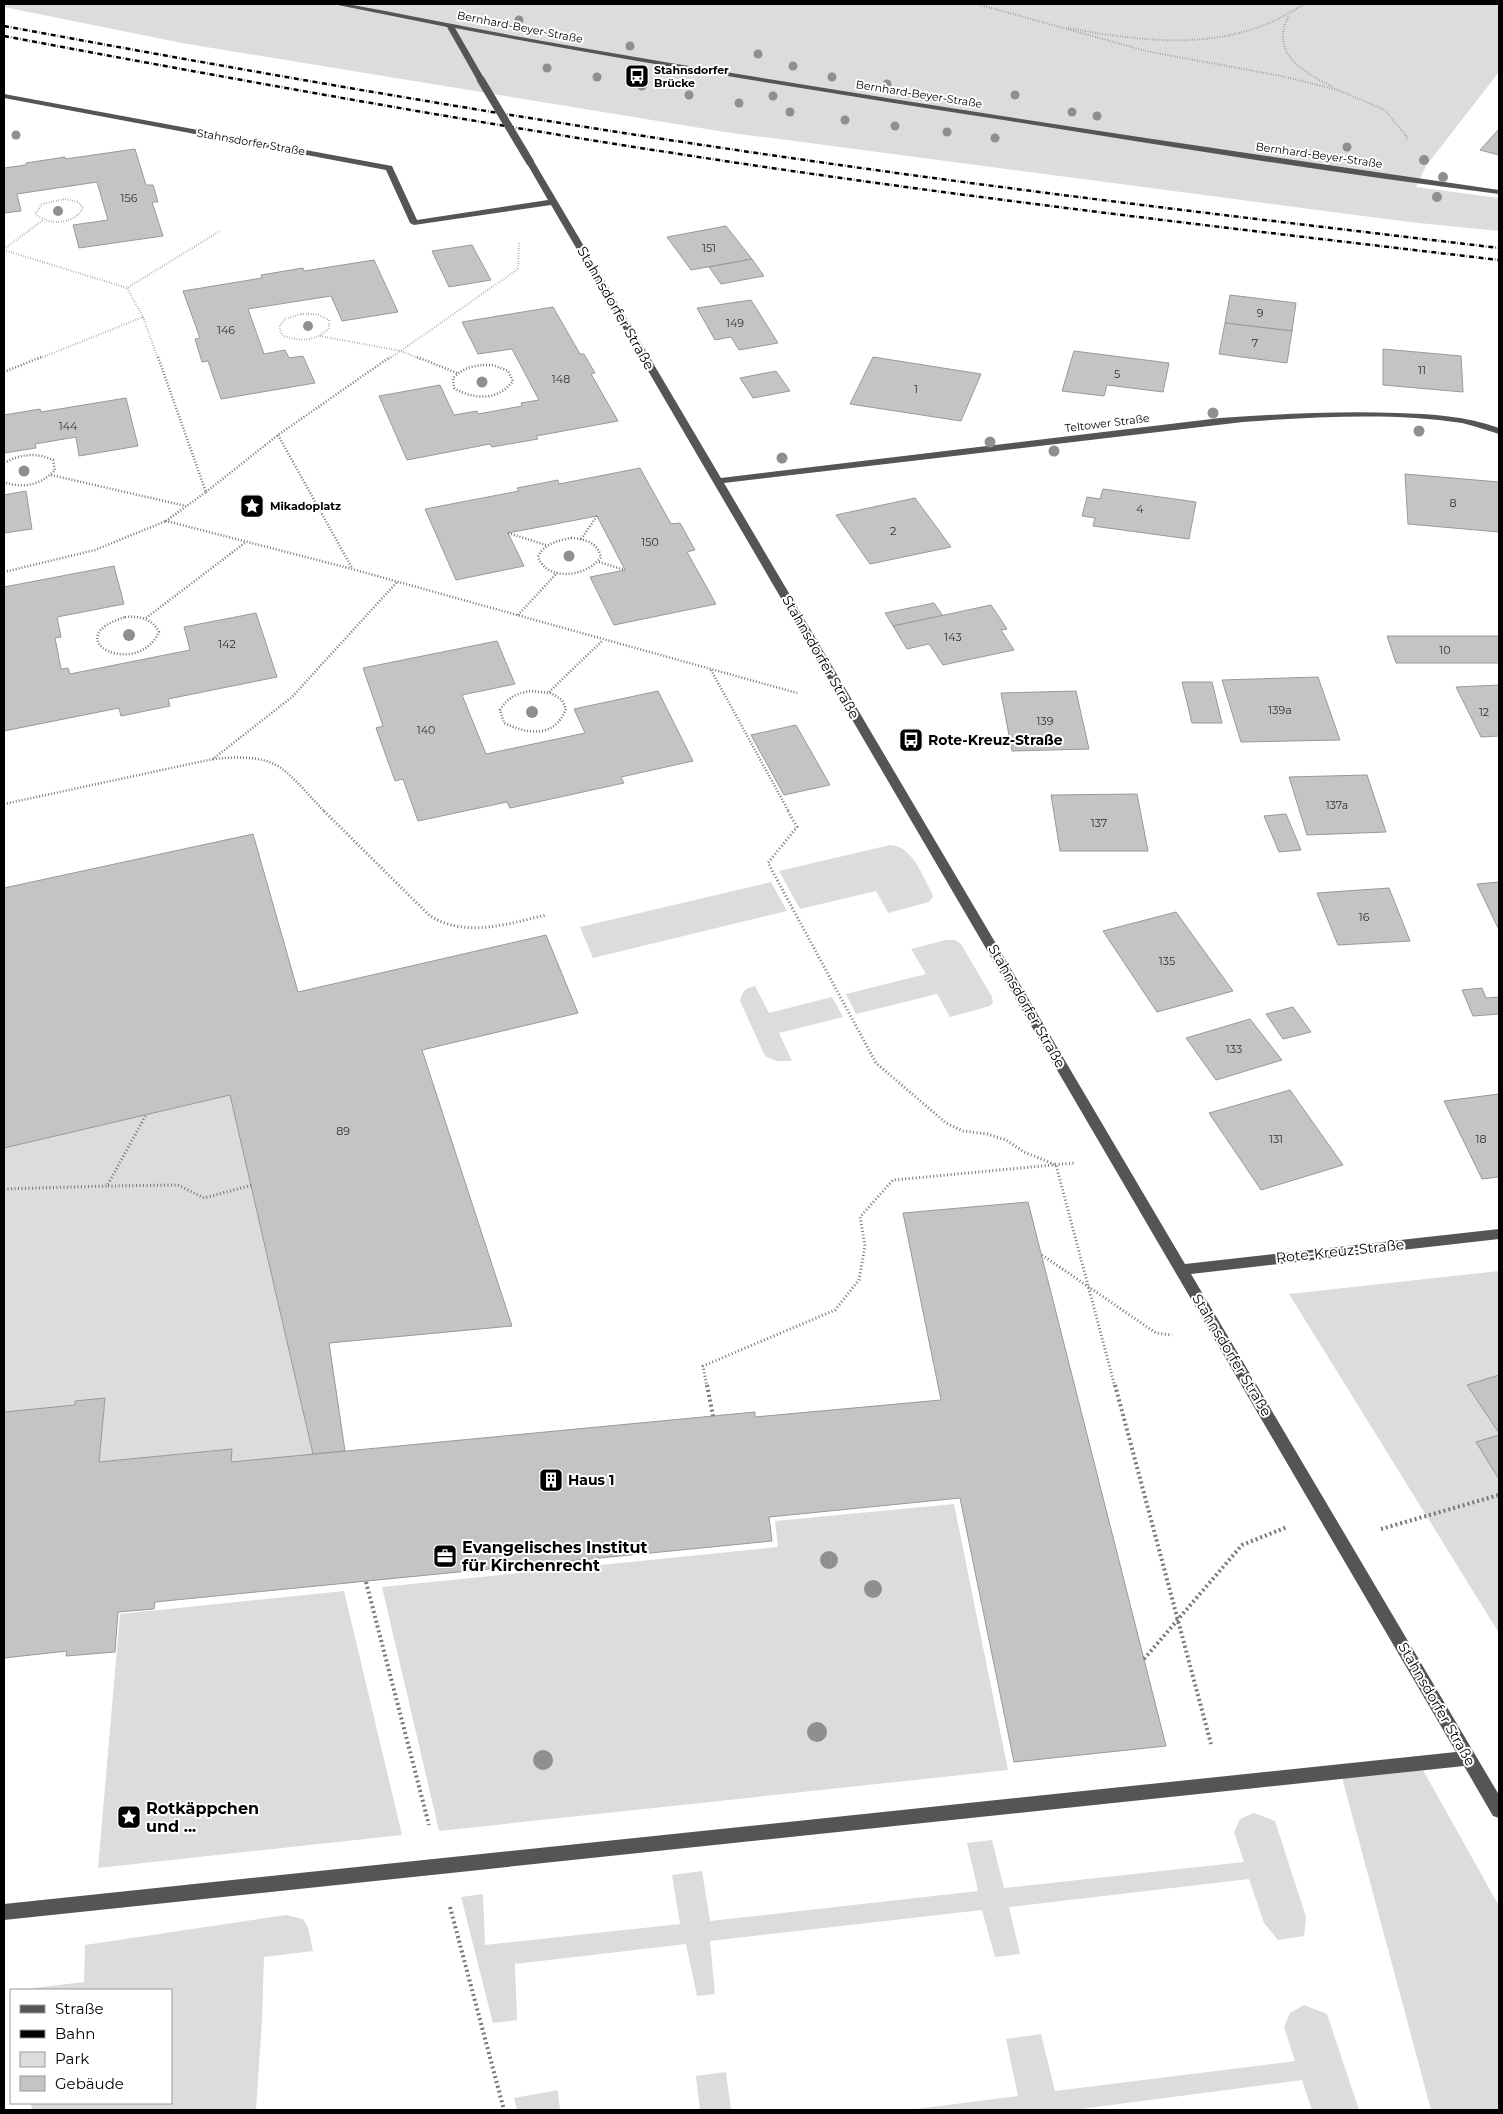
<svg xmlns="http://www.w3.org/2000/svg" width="1503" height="2114" viewBox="0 0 1503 2114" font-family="Montserrat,sans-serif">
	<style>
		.green { fill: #dcdcdc }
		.building { fill: #c4c4c4; stroke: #999 }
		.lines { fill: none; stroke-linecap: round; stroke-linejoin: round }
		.path-far3 { stroke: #777; stroke-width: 2; stroke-dasharray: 0.5 2; stroke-linecap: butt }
		.path-far2 { stroke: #777; stroke-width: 2.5; stroke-dasharray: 1 2; stroke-linecap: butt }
		.path-far1 { stroke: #777; stroke-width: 3; stroke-dasharray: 1 2.5; stroke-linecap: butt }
		.path { stroke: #777; stroke-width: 4; stroke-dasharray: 2 3; stroke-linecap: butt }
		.minor { fill: #555; fill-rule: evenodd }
		.rail { stroke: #000; stroke-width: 2.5; stroke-dasharray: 5 2 0.5 2; stroke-linecap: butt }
		.minor-bridge { stroke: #555; stroke-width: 8 }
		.tree { fill: #8f8f8f }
		.labels { text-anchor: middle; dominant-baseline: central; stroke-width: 4; stroke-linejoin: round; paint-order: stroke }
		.far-street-label { font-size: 11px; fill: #000; stroke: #fff }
		.far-poi-label { font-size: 11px; font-weight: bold; fill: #000; stroke: #fff; text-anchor: start }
		.number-label { font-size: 11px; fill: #313131 }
		.street-label { font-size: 14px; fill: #000; stroke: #fff }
		.poi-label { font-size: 14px; font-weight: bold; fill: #000; stroke: #fff; text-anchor: start }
		.near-poi-label { font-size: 16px; font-weight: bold; fill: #000; stroke: #fff; text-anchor: start }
	</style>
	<rect width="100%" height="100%" fill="#fff"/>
	<!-- green -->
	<g class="green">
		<path d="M4,4H1499V72L1426,166L1416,187L1499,198V231L1409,222L725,132L182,43L4,7Z"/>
		<path d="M890,845C913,846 922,876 932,893L933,897L929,902L888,913L876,891L800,909L779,871Z"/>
		<path d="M771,882L787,911L593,958L580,927Z"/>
		<path d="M946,940H955L961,944L992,997L993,1003L990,1006L950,1017L937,994L856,1014L846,994L926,974L911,949Z"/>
		<path d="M755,986L769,1013L832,997L843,1017L779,1033L792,1061H776L765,1056L740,1001C742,991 746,988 755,986Z"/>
		<path d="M230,1095L313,1454L231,1462V1449L99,1462L105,1398L76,1401L75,1405L4,1412V1148Z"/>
		<path d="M1499,1271V1633L1289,1294Z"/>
		<path d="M954,1504L1008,1770L439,1831L382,1587L778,1547L775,1521Z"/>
		<path d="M344,1591L402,1835L98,1868L120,1614Z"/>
		<path d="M1419,1763L1499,1906V2110H1431L1340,1770Z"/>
		<path d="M1254,1813L1275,1821L1306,1917L1304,1936L1278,1940L1264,1923L1249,1879L1009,1907L1020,1954L995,1957L982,1910L710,1941L715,1994L697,1996L686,1944L515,1964L517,2020L493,2023L461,1897L483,1894L485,1945L680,1924L672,1875L702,1871L710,1921L978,1891L967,1843L992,1840L1004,1888L1244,1862L1234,1832L1240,1819Z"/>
		<path d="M286,1915L303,1919L308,1927L313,1951L264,1957L262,2020L256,2110H32L31,2103H171V1990H17L84,1982L85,1945Z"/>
		<path d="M1304,2005L1327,2014L1359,2110H1312L1302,2080L1073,2110H908L1018,2096L1006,2039L1041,2034L1055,2091L1295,2061L1284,2027L1290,2013Z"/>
		<path d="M726,2072L731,2110H700L696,2076Z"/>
		<path d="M558,2090L560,2110H517L514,2098Z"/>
	</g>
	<!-- building -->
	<g class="building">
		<path d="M1499,129V155L1480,150Z"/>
		<path d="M135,149L146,185H153L158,202H152L163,236L79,248L73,225L108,220L97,182L17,194L21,211L4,213V168L26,165V163L65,157V159Z"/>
		<path d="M726,226L752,259L691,270L667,237Z"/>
		<path d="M472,245L491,280L449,287L432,251Z"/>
		<path d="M752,259L764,276L721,284L709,267Z"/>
		<path d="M374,260L398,312L342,321L331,296L248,309L264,354L285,350L289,358L303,356L315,383L221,399L208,361L202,362L195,339L200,338L183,291L262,278L261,275L303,268L304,271Z"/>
		<path d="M1230,295L1296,303L1292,331L1225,323Z"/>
		<path d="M751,300L778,343L739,350L731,337L715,340L697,308Z"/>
		<path d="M553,307L580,354H584L595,373L591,374L618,421L536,436L538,439L492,447L490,444L407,460L379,396L440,385L454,415L477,411L478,414L522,406L521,403L539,400L512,349L478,354L462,322Z"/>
		<path d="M1225,323L1292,331L1287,363L1219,354Z"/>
		<path d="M1383,349L1461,356L1463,392L1383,385Z"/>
		<path d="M1074,351L1169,363L1163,392L1107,385L1104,396L1062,391Z"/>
		<path d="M873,357L981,374L961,421L850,404Z"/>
		<path d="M776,371L790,391L753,398L740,378Z"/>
		<path d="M126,398L138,446L79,456L76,437L35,444L36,448L4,453V415L40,409L41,412Z"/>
		<path d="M640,468L671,524L680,523L695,550L687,552L716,604L614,625L590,577L625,570L597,516L508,533L524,566L456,580L425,509L519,491L517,488L558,480L559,484Z"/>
		<path d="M1405,474L1499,482V532L1408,524Z"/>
		<path d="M1103,489L1196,502L1189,539L1093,526L1095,518L1082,516L1087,497L1100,499Z"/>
		<path d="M26,491L32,529L4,533V495Z"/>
		<path d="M915,498L951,547L870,564L836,515Z"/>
		<path d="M114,566L124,604L57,617L61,637L55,638L61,669L68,668L70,674L190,650L184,627L256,613L277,677L168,699L170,706L121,716L119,708L4,731V587Z"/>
		<path d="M934,603L943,616L893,626L885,613Z"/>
		<path d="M991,605L1007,629L1001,630L1014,650L943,665L929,644L907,649L893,626Z"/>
		<path d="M1387,636H1499V663H1396Z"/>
		<path d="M497,641L515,684L462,695L486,754L585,733L574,709L658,691L693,761L621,777L624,783L510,808L507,802L418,821L403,779L395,781L376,728L383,726L363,668Z"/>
		<path d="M1318,677L1340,740L1241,742L1222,680Z"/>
		<path d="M1182,682H1212L1222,723H1192Z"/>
		<path d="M1499,685V736L1481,737L1456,687Z"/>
		<path d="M1076,691L1089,749L1012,751L1001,693Z"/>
		<path d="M796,725L830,785L784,795L751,735Z"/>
		<path d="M1367,775L1386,832L1307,835L1289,777Z"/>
		<path d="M1137,794L1148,851H1060L1051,795Z"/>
		<path d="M1286,814L1301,850L1279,852L1264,816Z"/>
		<path d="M253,834L298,992L546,935L578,1013L422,1050L512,1326L329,1343L345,1451L313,1454L230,1095L4,1148V888Z"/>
		<path d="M1499,882V930L1477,884Z"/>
		<path d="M1389,888L1410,941L1338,945L1317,893Z"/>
		<path d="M1176,912L1233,991L1157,1012L1103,931Z"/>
		<path d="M1482,988L1486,998L1499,997V1014L1473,1016L1462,990Z"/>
		<path d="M1293,1007L1311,1032L1283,1039L1266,1014Z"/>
		<path d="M1250,1019L1282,1060L1216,1080L1186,1038Z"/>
		<path d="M1290,1090L1343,1165L1261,1190L1209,1113Z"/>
		<path d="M1499,1094V1177L1482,1179L1444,1101Z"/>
		<path d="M1028,1202L1166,1746L1014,1762L960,1498L769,1517L772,1541L155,1602L154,1609L118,1612L115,1652L66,1656L67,1651L4,1658V1412L75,1405V1401L105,1398L99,1462L232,1449L231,1462L755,1412V1417L941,1400L903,1213Z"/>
		<path d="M1499,1375V1433L1467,1385Z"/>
		<path d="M1499,1435V1479L1476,1442Z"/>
	</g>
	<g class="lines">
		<!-- path-far3 -->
		<g class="path-far3">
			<path d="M977,4L1146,51L1281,76L1338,90L1385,110L1407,137L1405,142"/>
			<path d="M1288,17C1270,55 1304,72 1333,87"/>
			<path d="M1068,28C1150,43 1231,53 1304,4"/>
			<path d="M65,199L78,202L83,208C73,225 50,226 35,214L42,204Z"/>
			<path d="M4,249L43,220"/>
			<path d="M4,250L127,288"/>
			<path d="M301,314H317L329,320V328C316,342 298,342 282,335L279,327L285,319Z"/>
			<path d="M143,317L158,359"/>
			<path d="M320,336L401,351L420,359"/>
			<path d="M38,359L143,317L127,288L220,231"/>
			<path d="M389,359L518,269L519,242"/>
		</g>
		<!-- path-far2 -->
		<g class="path-far2">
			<path d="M158,357L206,492L166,521L352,569L797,693"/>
			<path d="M417,357L457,373"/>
			<path d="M483,365H493L508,371L513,381C498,401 474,400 454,388L453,378C462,369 471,366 483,365Z"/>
			<path d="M4,372L41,357"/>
			<path d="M278,435L352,568"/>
			<path d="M4,463C20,454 36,452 53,460L55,470C41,485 23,489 4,482"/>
			<path d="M51,475L186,506"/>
			<path d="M206,492L278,435L390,357"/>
			<path d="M508,533L546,545"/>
			<path d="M571,538C585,539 597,542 601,557C588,576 548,583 538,557C543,544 559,540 571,538Z"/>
			<path d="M581,539L597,516"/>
			<path d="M599,562L625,570"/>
			<path d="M4,572L95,550L166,521"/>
			<path d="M518,615L557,573"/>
			<path d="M125,617C139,616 152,618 159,632C137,680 55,639 125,617Z"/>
			<path d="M146,618L246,542"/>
			<path d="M711,670L789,812"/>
			<path d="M529,691L551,693L562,700L566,709C554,739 528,734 504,723L500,710C507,698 516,694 529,691Z"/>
			<path d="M549,692L603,640"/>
			<path d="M213,759C235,757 262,755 281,768C297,780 311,798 325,812"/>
			<path d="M4,804L213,759L292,697L397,582"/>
		</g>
		<!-- path-far1 -->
		<g class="path-far1">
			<path d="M324,811L430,916C467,938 507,924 546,915"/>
			<path d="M788,811L797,827L768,863L876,1063L946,1123L963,1131L987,1134L1006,1140L1024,1152L1056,1165L1115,1387"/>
			<path d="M108,1186L178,1185L204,1198L252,1185"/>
			<path d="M4,1189L107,1186L146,1115"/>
			<path d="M1042,1255L1156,1333L1172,1335"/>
			<path d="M707,1387L703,1366L835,1310L859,1280L865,1246L860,1217L893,1180L1074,1163"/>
		</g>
		<!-- path -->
		<g class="path">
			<path d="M707,1385L713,1416"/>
			<path d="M1115,1385L1211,1744"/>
			<path d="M1381,1529L1499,1495"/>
			<path d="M366,1582L429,1825"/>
			<path d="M1144,1659L1242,1545L1287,1527"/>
			<path d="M450,1907L504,2110"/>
		</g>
		<!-- minor -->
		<g class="minor">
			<path d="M333,4H347C424,18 500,34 577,47C884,100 1191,145 1499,190V194C1336,174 1173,147 1010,121C825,92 639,63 455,28L485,80L481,82L477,80L447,27Z"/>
			<path d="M4,94L392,166L417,220L548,200L526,162L533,160L721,478L1220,418C1279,414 1338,411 1397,413C1432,414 1466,416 1499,428V434C1486,430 1475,426 1462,423C1394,412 1311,417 1243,422L724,483L1185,1264L1499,1229V1239L1191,1274L1499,1795V1818L1493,1816L1464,1766L4,1920V1904L1456,1752L551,205L414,225L410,223L386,170L4,98Z"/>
		</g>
		<!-- rail -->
		<g class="rail">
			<path d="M4,26C268,75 532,121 798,159C1031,193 1265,220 1499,248"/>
			<path d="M4,36C248,82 492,126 738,163C991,201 1245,230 1499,260"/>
		</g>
		<!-- minor-bridge -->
		<path class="minor-bridge" d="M481,80L530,162"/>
	</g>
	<!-- trees -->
	<g class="tree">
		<circle cx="519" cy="20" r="4.5"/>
		<circle cx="630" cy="46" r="4.5"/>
		<circle cx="758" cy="54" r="4.5"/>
		<circle cx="793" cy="66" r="4.5"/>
		<circle cx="547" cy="68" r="4.5"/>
		<circle cx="597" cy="77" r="4.5"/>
		<circle cx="832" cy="77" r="4.5"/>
		<circle cx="887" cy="84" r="4.5"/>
		<circle cx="642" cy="86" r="4.5"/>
		<circle cx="689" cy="95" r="4.5"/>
		<circle cx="1015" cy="95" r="4.5"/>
		<circle cx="773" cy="96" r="4.5"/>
		<circle cx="739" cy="103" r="4.5"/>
		<circle cx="790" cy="112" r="4.5"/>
		<circle cx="1072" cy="112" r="4.5"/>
		<circle cx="1097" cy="116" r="4.5"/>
		<circle cx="845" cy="120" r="4.5"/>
		<circle cx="895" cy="126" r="4.5"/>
		<circle cx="947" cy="132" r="4.5"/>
		<circle cx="16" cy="135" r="4.5"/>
		<circle cx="995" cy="138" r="4.5"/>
		<circle cx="1347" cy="147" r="4.5"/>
		<circle cx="1424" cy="160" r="5"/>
		<circle cx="1443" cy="177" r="5"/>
		<circle cx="1437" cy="197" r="5"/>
		<circle cx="58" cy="211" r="5"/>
		<circle cx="308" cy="326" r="5"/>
		<circle cx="482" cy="382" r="5.5"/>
		<circle cx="1213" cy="413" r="5.5"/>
		<circle cx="1419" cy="431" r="5.5"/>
		<circle cx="990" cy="442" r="5.5"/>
		<circle cx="1054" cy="451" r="5.5"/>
		<circle cx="782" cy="458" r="5.5"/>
		<circle cx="24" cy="471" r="5.5"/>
		<circle cx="569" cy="556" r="5.5"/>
		<circle cx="129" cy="635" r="6"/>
		<circle cx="532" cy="712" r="6"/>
		<circle cx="829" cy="1560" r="9"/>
		<circle cx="873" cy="1589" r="9"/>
		<circle cx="817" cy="1732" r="10"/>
		<circle cx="543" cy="1760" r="10"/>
	</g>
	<!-- icons -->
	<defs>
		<g id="bus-square" transform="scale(1.25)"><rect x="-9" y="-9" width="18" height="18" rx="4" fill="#000" stroke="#fff"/><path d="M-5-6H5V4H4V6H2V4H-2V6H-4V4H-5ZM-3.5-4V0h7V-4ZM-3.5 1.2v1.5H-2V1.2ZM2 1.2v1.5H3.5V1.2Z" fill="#fff"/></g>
		<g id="sight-square" transform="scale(1.25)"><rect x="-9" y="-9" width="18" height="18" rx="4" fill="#000" stroke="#fff"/><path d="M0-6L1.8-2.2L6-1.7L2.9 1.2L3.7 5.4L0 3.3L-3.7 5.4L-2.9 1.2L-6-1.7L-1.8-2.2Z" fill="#fff"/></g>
		<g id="building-square" transform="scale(1.25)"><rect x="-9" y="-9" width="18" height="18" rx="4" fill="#000" stroke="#fff"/><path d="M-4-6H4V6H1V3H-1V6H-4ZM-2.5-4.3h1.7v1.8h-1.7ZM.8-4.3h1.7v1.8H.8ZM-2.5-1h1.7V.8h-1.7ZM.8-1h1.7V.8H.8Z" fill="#fff"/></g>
		<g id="office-square" transform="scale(1.25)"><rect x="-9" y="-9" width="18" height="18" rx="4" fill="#000" stroke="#fff"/><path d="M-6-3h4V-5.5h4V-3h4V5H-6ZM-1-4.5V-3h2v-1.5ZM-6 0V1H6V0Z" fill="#fff"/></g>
	</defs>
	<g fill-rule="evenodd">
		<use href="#bus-square" x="637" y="76"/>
		<use href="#sight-square" x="252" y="506"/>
		<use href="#bus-square" x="911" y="740"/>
		<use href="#building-square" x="551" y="1480"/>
		<use href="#office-square" x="445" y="1556"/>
		<use href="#sight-square" x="129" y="1817"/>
	</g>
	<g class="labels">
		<!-- far-street labels -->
		<g class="far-street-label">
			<text transform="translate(520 27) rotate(11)">Bernhard-Beyer-Straße</text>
			<text transform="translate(919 94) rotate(9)">Bernhard-Beyer-Straße</text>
			<text transform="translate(251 142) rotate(10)">Stahnsdorfer Straße</text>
			<text transform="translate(1319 155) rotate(8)">Bernhard-Beyer-Straße</text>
			<text transform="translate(1107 423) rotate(-7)">Teltower Straße</text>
		</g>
		<!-- far-poi labels -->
		<g class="far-poi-label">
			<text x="654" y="70">Stahnsdorfer<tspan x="654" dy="13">Brücke</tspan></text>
			<text x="270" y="506">Mikadoplatz</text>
		</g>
		<!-- number labels -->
		<g class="number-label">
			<text x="129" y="198">156</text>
			<text x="709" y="248">151</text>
			<text x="1260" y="313">9</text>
			<text x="735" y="323">149</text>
			<text x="226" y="330">146</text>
			<text x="1255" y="343">7</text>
			<text x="1422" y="370">11</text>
			<text x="1117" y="374">5</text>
			<text x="561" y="379">148</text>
			<text x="916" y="389">1</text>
			<text x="68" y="426">144</text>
			<text x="1453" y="503">8</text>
			<text x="1140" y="509">4</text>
			<text x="893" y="531">2</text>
			<text x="650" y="542">150</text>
			<text x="953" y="637">143</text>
			<text x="227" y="644">142</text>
			<text x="1445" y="650">10</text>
			<text x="1280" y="710">139a</text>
			<text x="1484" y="712">12</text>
			<text x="1045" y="721">139</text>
			<text x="426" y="730">140</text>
			<text x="1337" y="805">137a</text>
			<text x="1099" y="823">137</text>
			<text x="1364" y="917">16</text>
			<text x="1167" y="961">135</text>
			<text x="1234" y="1049">133</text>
			<text x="343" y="1131">89</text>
			<text x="1276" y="1139">131</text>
			<text x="1481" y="1139">18</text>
		</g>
		<!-- street labels -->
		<g class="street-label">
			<text transform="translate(616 308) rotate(60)">Stahnsdorfer Straße</text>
			<text transform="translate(821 657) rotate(60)">Stahnsdorfer Straße</text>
			<text transform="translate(1027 1006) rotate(60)">Stahnsdorfer Straße</text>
			<text transform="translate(1340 1251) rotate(-6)">Rote-Kreuz-Straße</text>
			<text transform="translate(1232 1355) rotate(59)">Stahnsdorfer Straße</text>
			<text transform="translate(1437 1704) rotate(60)">Stahnsdorfer Straße</text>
		</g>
		<!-- poi labels -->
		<g class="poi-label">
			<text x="928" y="740">Rote-Kreuz-Straße</text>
			<text x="568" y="1480">Haus 1</text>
		</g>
		<!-- near-poi labels -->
		<g class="near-poi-label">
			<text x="462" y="1547">Evangelisches Institut<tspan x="462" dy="18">für Kirchenrecht</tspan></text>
			<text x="146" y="1808">Rotkäppchen<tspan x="146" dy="18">und ...</tspan></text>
		</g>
	</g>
	<!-- border -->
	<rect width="1503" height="2114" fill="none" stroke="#000000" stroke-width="10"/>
	<!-- legend -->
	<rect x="10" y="1989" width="162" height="115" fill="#ffffff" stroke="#999999"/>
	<rect x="20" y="2005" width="25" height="8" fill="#555555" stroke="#999999"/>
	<text x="55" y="2014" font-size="15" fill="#000000">Straße</text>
	<rect x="20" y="2030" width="25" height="8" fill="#000000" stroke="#999999"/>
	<text x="55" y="2039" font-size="15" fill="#000000">Bahn</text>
	<rect x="20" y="2052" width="25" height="15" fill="#dcdcdc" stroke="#999999"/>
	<text x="55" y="2064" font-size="15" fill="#000000">Park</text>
	<rect x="20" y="2076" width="25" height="15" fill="#c4c4c4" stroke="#999999"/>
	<text x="55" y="2089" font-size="15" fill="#000000">Gebäude</text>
</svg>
